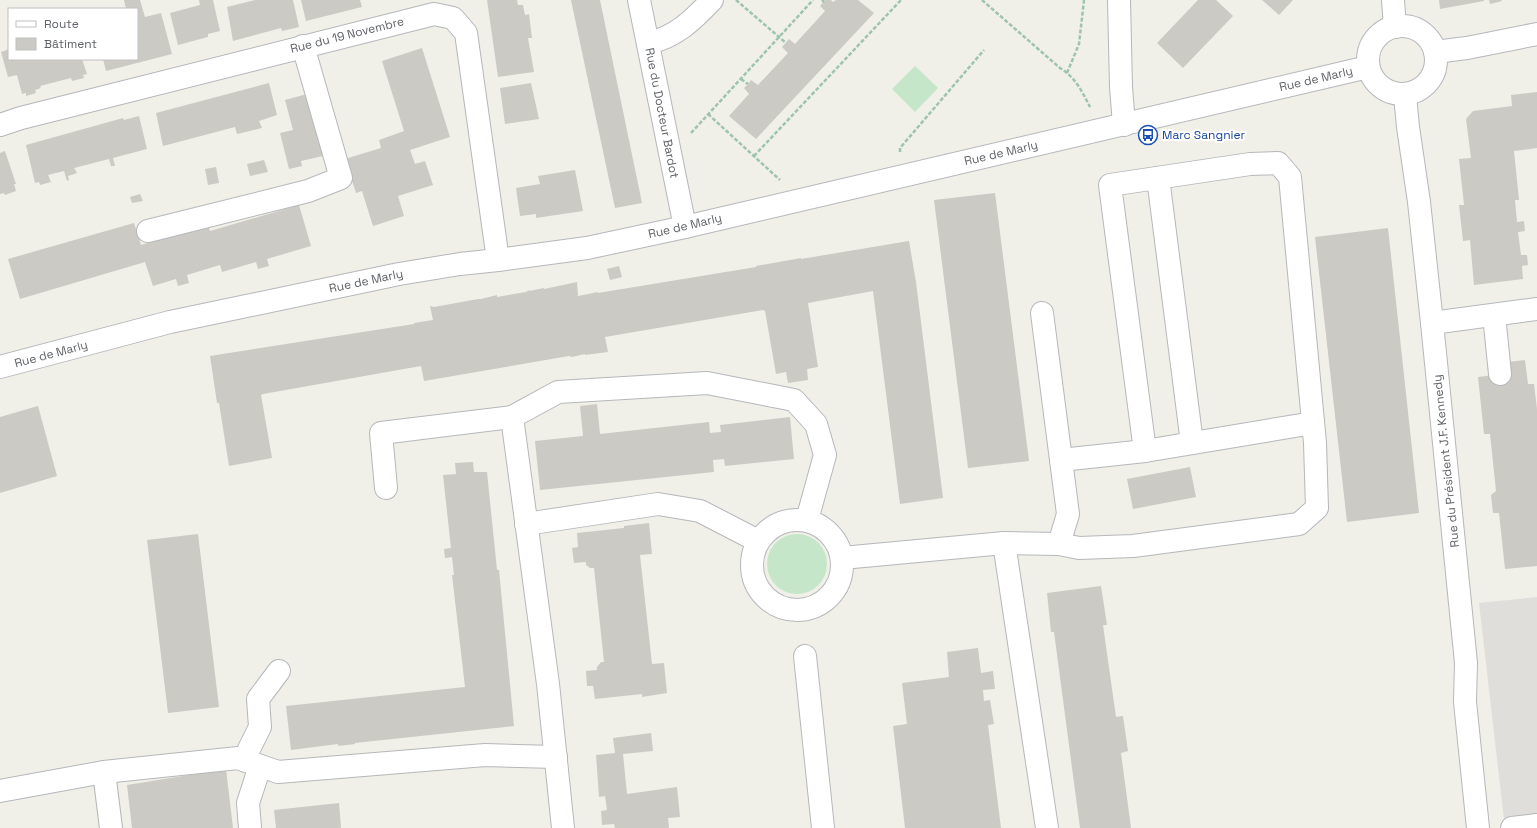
<svg xmlns="http://www.w3.org/2000/svg" width="1537" height="828" viewBox="0 0 1537 828" font-family="'Space Grotesk',sans-serif">
	<style>
		.industrial { fill: #dfdeda }
		.green { fill: #c6e6c9 }
		.building { fill: #cccac4 }
		.lines { fill: none; stroke-linecap: round; stroke-linejoin: round }
		.minor-casing { stroke: #b5b7bb; stroke-width: 24 }
		.path { stroke: #9ec4ad; stroke-width: 2.5; stroke-dasharray: 4 2; stroke-linecap: butt }
		.minor { stroke: #fff; stroke-width: 22 }
		.labels { text-anchor: middle; dominant-baseline: central; stroke-width: 4; stroke-linejoin: round; paint-order: stroke }
		.street-label { font-size: 12px; fill: #5f6267; stroke: #fff }
		.transit-label { font-size: 12px; fill: #164399; stroke: #fff; text-anchor: start }
	</style>
	<rect width="100%" height="100%" fill="#f0efe8"/>
	<!-- industrial -->
	<path class="industrial" d="M1537,597V828H1505L1479,603Z"/>
	<!-- green -->
	<g class="green">
		<path d="M915,66L938,88L915,112L892,89Z"/>
		<circle cx="797" cy="564" r="30"/>
	</g>
	<!-- building -->
	<g class="building">
		<path d="M124,0H140L145,17L161,13L172,54L106,71L103,59H137V9H126Z"/>
		<path d="M199,0H213L220,31L208,34V37L178,45L170,13L200,5Z"/>
		<path d="M255,0H293L299,27L282,31L281,28L233,41L227,7Z"/>
		<path d="M301,0H360L362,7L306,21Z"/>
		<path d="M487,0H517L518,5H523L525,15L529,14L532,38H528L534,72L498,77Z"/>
		<path d="M571,0H600L642,203L615,208Z"/>
		<path d="M825,0H831L833,2L836,0H858L874,13L756,139L729,116L749,94L744,88L748,84L751,80L758,85L788,53L782,47L789,39L795,44L825,11L820,6Z"/>
		<path d="M1198,0H1216L1233,16L1183,68L1157,43Z"/>
		<path d="M1262,0H1293L1279,15Z"/>
		<path d="M1439,0H1484V1L1440,9Z"/>
		<path d="M1489,0H1501L1502,1L1490,4Z"/>
		<path d="M422,48L450,137L410,150L415,164L425,161L433,185L398,196L404,216L373,226L362,191L356,193L345,159L381,148L379,140L404,131L382,61Z"/>
		<path d="M9,49V59H82L87,74L83,75L84,78L72,81L71,78L40,86L41,88L35,90L36,93L26,96V93L22,94L17,75L8,77L1,52Z"/>
		<path d="M269,83L277,115L259,121L262,128L237,134L235,127L163,146L156,113Z"/>
		<path d="M531,83L539,119L505,124L500,88Z"/>
		<path d="M1537,92V148L1514,151L1519,200H1515L1517,222L1524,221L1525,231L1518,232L1521,255H1527L1528,265L1522,266L1523,279L1474,285L1470,240L1463,241L1459,205H1464L1459,159L1471,158L1466,119L1473,111L1512,106L1511,95Z"/>
		<path d="M307,94L323,156L301,161L302,166L289,169L280,133L293,130L285,100Z"/>
		<path d="M139,116L147,149L113,158L115,166H111L109,159L74,168L77,173L68,176L69,180L67,181L64,171L48,175L51,182L40,185L39,182L35,183L26,145L123,118L124,120Z"/>
		<path d="M5,151L16,184H14L16,191L5,195L4,193L0,194V153Z"/>
		<path d="M264,160L268,172L250,176L247,164Z"/>
		<path d="M216,167L219,183L208,185L205,169Z"/>
		<path d="M575,170L583,211L536,218V214L520,216L516,188L540,184L538,176Z"/>
		<path d="M995,193L1029,461L968,468L934,200Z"/>
		<path d="M140,194L143,201L132,203L130,197Z"/>
		<path d="M299,205L311,246L267,259L269,266L258,269L256,262L222,272L220,265L187,275L189,283L178,286L176,279L153,286L145,262L20,299L8,259L134,223L141,245L208,225L210,231Z"/>
		<path d="M1388,228L1419,513L1347,522L1315,237Z"/>
		<path d="M909,241L916,282L943,498L900,504L873,291L808,303L818,367L807,369L808,380L788,383L786,372L776,374L765,311L763,310L605,337L608,352L585,355V354L572,357L569,356L424,381L421,366L263,394L261,395L272,458L229,466L219,403H217L210,356L414,324V323L433,320L430,306L434,307L478,299H481L497,295V297L526,292L529,290V291L544,288V289L577,282L578,296L598,292V293L756,267V266L801,258V259Z"/>
		<path d="M619,266L622,277L610,280L607,269Z"/>
		<path d="M1525,360L1528,384H1534L1537,409V566L1505,569L1499,513H1493L1491,495L1496,491L1490,434H1484L1478,377L1509,373L1508,362Z"/>
		<path d="M597,404L600,434L709,422L710,433L721,432L720,425L790,417L794,459L725,466L724,459L713,460L714,472L540,490L535,441L583,436L580,406Z"/>
		<path d="M38,406L57,476L0,493V417Z"/>
		<path d="M473,462L474,472H487L497,570H499L514,726L355,743V744L338,746V744L291,750L286,706L465,687L452,575H454L452,557L445,558L444,549L451,548L443,475L456,474L455,463Z"/>
		<path d="M1190,467L1196,497L1133,509L1127,479Z"/>
		<path d="M649,523L652,554L640,555L652,664L664,663L667,693L642,697V694L595,699L593,686H587L586,671L597,670V667L601,662H604L594,568H590L586,565V562L574,563L572,548L578,547L577,533L624,528V526Z"/>
		<path d="M198,534L219,707L168,713L147,540Z"/>
		<path d="M1101,586L1107,625H1103L1116,717L1123,716L1128,751L1121,753L1131,828H1080L1054,632H1051L1047,593Z"/>
		<path d="M978,648L981,673L993,671L995,689L983,690L984,701L990,700L994,724L988,725L1001,828H905L893,726L907,724L902,683L949,677L947,652Z"/>
		<path d="M651,733L653,751L623,754L627,794L677,787L680,817L668,818L669,828H615L614,824L602,825L601,811L607,810L605,796L599,797L596,755L615,753L613,738Z"/>
		<path d="M226,769L233,828H132L127,785Z"/>
		<path d="M339,803L341,828H276L274,810Z"/>
	</g>
	<g class="lines">
		<!-- minor casing -->
		<g class="minor-casing">
			<g id="minor">
				<path d="M639,0L685,227"/>
				<path d="M1119,0L1121,87L1124,125"/>
				<path d="M1393,0L1395,27"/>
				<circle cx="1402" cy="60" r="34"/>
				<path d="M648,43C675,38 694,19 712,0"/>
				<path d="M1435,52L1467,48L1537,34"/>
				<path d="M1405,95L1408,127L1419,202L1432,323L1466,663L1465,702L1478,828"/>
				<path d="M0,125L21,118L434,14L453,18L466,33L498,260"/>
				<path d="M1158,178L1192,443"/>
				<path d="M148,231L308,191L341,178L303,46"/>
				<path d="M1042,313L1068,514L1059,544"/>
				<path d="M1494,315L1500,374"/>
				<path d="M1432,323L1537,309"/>
				<path d="M0,367L170,322L399,274L460,264L498,260L587,248L685,227L1368,67"/>
				<path d="M512,417L548,684L563,828"/>
				<path d="M1061,460L1145,451L1313,423"/>
				<path d="M386,488L381,433L512,417L558,392L707,383L794,400L816,424L825,455L807,520"/>
				<circle cx="797" cy="565" r="45"/>
				<path d="M526,524L658,504L700,511L758,541"/>
				<path d="M1004,543L1047,828"/>
				<path d="M842,558L1004,543L1059,544L1079,548L1133,546L1299,524L1317,508L1315,443L1290,177L1278,163L1250,164L1110,185L1145,451"/>
				<path d="M805,656L823,828"/>
				<path d="M246,761L249,749L260,727L258,699L279,671"/>
				<path d="M104,772L111,828"/>
				<path d="M0,791L104,772L238,758L278,772L485,755L556,757"/>
				<path d="M250,828L248,803L260,766"/>
				<path d="M1512,828L1537,825"/>
			</g>
		</g>
		<!-- path -->
		<g class="path">
			<path d="M736,0L786,43"/>
			<path d="M822,0L824,2"/>
			<path d="M982,0L1060,68C1075,77 1082,91 1090,107"/>
			<path d="M1067,73L1079,44L1084,0"/>
			<path d="M741,79L748,84"/>
			<path d="M708,114L780,180"/>
			<path d="M691,133L813,0"/>
			<path d="M900,152V148L984,50"/>
			<path d="M754,156L901,0"/>
		</g>
		<!-- minor -->
		<use href="#minor" class="minor"/>
	</g>
	<!-- icons -->
	<defs>
		<g id="bus-ring" transform="scale(1)"><circle r="9.5" fill="#fff" stroke="#1a4fb4" stroke-width="1.5"/><path d="M-5-6H5V4H4V6H2V4H-2V6H-4V4H-5ZM-3.5-4V0h7V-4ZM-3.5 1.2v1.5H-2V1.2ZM2 1.2v1.5H3.5V1.2Z" fill="#1a4fb4"/></g>
	</defs>
	<g fill-rule="evenodd">
		<use href="#bus-ring" x="1148" y="135"/>
	</g>
	<g class="labels">
		<!-- street labels -->
		<g class="street-label">
			<text transform="translate(347 35) rotate(-14)">Rue du 19 Novembre</text>
			<text transform="translate(1316 79) rotate(-13)">Rue de Marly</text>
			<text transform="translate(662 113) rotate(79)">Rue du Docteur Bardot</text>
			<text transform="translate(1001 153) rotate(-13)">Rue de Marly</text>
			<text transform="translate(685 226) rotate(-13)">Rue de Marly</text>
			<text transform="translate(366 281) rotate(-12)">Rue de Marly</text>
			<text transform="translate(51 354) rotate(-15)">Rue de Marly</text>
			<text transform="translate(1446 461) rotate(-96)">Rue du Président J.F. Kennedy</text>
		</g>
		<!-- transit labels -->
		<g class="transit-label">
			<text x="1162" y="135">Marc Sangnier</text>
		</g>
	</g>
	<!-- legend -->
	<rect x="8" y="8" width="130" height="52" fill="#ffffff" stroke="#bfc0c2"/>
	<rect x="16" y="21" width="20" height="6" fill="#ffffff" stroke="#bfc0c2"/>
	<text x="44" y="28" font-size="12" fill="#5f6267">Route</text>
	<rect x="16" y="38" width="20" height="12" fill="#cccac4" stroke="#bfc0c2"/>
	<text x="44" y="48" font-size="12" fill="#5f6267">Bâtiment</text>
</svg>
